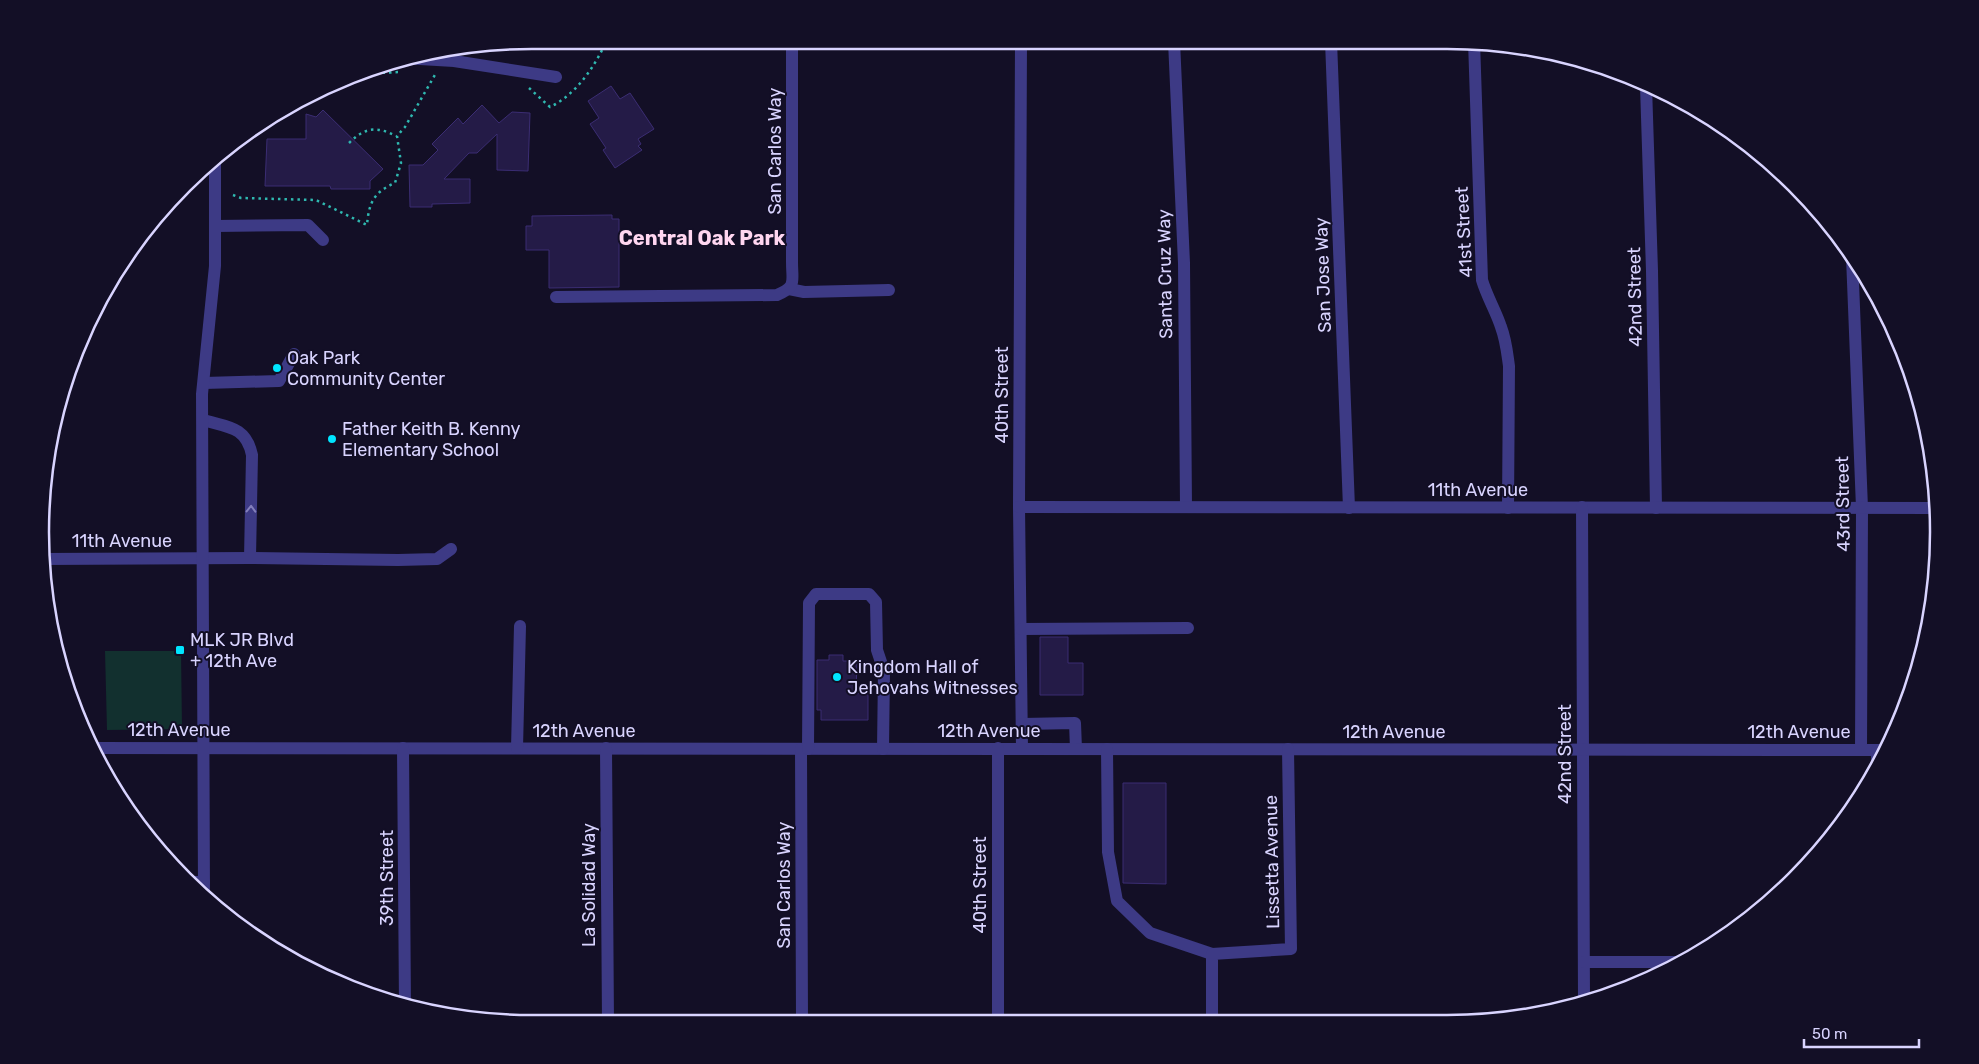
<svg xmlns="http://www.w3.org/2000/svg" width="1979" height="1064" viewBox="0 0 1979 1064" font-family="Rubik,sans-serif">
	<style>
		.green { fill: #12302f }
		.building { fill: #241b47; stroke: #3b2d73 }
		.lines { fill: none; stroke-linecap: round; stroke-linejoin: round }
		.path { stroke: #2fb8b0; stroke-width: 2.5; stroke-dasharray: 2.5 4; stroke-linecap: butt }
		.minor { stroke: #3d3a85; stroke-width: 12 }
		.oneway { stroke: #837fbc }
		.poi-dot { fill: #00e5ff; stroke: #130f26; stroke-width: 2 }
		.labels { text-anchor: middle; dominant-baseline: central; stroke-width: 4; stroke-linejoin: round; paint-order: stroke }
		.street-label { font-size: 18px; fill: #d9d4ff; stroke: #130f26 }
		.poi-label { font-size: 18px; fill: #d9d4ff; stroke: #130f26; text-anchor: start }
		.quarter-label { font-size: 20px; font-weight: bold; fill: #ffd6f0; stroke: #130f26 }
		.rim { fill: none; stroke: #d9d4ff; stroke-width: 2.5 }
	</style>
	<rect width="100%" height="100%" fill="#130f26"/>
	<!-- green -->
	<path class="green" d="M105,651H181L182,729L107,730Z"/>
	<!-- building -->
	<g class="building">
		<path d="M611,86L620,99L630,93L654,129L638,139L641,144L638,146L642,150L615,168L603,150L606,148L590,124L599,118L588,101Z"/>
		<path d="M482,105L499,123L512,112L530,113L528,171L497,170V134L477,153H469L444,179H470V203L432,204V207H410L409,165H423L438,150L432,144L458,118L463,124Z"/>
		<path d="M323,110L383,169L370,181V189H331L330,186H265L267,139H306V114L316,117Z"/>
		<path d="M612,215V219H619V287L549,288V250H526V226H532V216Z"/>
		<path d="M1040,637H1068V663H1083V695H1040Z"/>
		<path d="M829,655H843V661H857L856,693L868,694V720H821V710H817V660H829Z"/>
		<path d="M1123,783H1166V884L1123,883Z"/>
	</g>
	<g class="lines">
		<!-- path -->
		<g class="path">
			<path d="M338,82L379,73L400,72"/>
			<path d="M529,88L550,107C577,94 595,66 607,40"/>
			<path d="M285,107L303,102L307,96"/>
			<path d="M349,143C365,127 377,126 396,136"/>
			<path d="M233,195L241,198L316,200L367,225C369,202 374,192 395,183L401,163L397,136L405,127L436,73"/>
		</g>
		<!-- minor -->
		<g class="minor">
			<path d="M1021,41L1019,507L1022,749"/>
			<path d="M1174,41L1184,263L1186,507"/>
			<path d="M1331,41L1349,508"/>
			<path d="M1474,41L1482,280C1487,297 1496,311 1501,327C1506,340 1507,352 1509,366L1508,508"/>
			<path d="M403,58L454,61L556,77"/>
			<path d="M1646,86L1652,271L1656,508"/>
			<path d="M215,226L308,225L323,240"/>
			<path d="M1852,257L1862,508L1861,750"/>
			<path d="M789,289L804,292L889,290"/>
			<path d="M556,297L777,295C797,286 792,283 792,262V40"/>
			<path d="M204,383L279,381L294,354"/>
			<path d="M203,420C227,427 246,426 252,455L250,558"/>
			<path d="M1019,507L1938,508"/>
			<path d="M1582,507L1584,1000"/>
			<path d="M41,559L250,558L398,560L437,559L451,549"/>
			<path d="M1021,629L1188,628"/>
			<path d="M1022,724L1075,723L1076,749"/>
			<path d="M92,748L1886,750"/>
			<path d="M403,748L405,1007"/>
			<path d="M517,748L520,626"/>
			<path d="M606,748L608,1023"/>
			<path d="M801,749L802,1022"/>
			<path d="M808,749L809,603L816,594H869L876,602L877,650L884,671L883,749"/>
			<path d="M1107,749L1108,852L1117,901L1150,933L1212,954"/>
			<path d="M1877,750V769"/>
			<path d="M189,882H204"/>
			<path d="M204,895L202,394L215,266V158"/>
			<path d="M1584,962H1681"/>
			<path d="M998,1021V748"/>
			<path d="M1212,1021V954L1291,949L1288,749"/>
		</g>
	</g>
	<!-- one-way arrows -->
	<defs><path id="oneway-chevron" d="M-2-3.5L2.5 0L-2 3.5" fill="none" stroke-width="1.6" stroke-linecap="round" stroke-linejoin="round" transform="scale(1.25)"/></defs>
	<use class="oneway" href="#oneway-chevron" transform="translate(251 509) rotate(-89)"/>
	<!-- markers -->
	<g class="poi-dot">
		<circle cx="277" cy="368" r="5"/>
		<circle cx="332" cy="439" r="5"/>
		<rect x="175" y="645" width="10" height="10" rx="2.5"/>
		<circle cx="837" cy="677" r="5"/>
	</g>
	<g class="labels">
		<!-- street labels -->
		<g class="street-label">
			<text transform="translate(775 151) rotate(-90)">San Carlos Way</text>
			<text transform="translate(1464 232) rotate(-93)">41st Street</text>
			<text transform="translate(1165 274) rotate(-91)">Santa Cruz Way</text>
			<text transform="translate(1323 275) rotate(-92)">San Jose Way</text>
			<text transform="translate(1635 297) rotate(-91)">42nd Street</text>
			<text transform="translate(1002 395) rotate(-90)">40th Street</text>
			<text x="1478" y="490">11th Avenue</text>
			<text transform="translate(1843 504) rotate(-91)">43rd Street</text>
			<text x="122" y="541">11th Avenue</text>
			<text x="179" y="730">12th Avenue</text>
			<text x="584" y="731">12th Avenue</text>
			<text x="989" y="731">12th Avenue</text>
			<text x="1394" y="732">12th Avenue</text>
			<text x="1799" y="732">12th Avenue</text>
			<text transform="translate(1565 754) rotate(-90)">42nd Street</text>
			<text transform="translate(1272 862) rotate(-91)">Lissetta Avenue</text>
			<text transform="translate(387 878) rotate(-90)">39th Street</text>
			<text transform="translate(589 885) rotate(-90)">La Solidad Way</text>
			<text transform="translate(784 885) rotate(-90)">San Carlos Way</text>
			<text transform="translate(980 885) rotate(-90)">40th Street</text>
		</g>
		<!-- poi labels -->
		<g class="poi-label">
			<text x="287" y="358">Oak Park<tspan x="287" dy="21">Community Center</tspan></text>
			<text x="342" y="429">Father Keith B. Kenny<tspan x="342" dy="21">Elementary School</tspan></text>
			<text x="190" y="640">MLK JR Blvd<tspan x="190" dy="21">+ 12th Ave</tspan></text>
			<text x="847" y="667">Kingdom Hall of<tspan x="847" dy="21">Jehovahs Witnesses</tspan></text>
		</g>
		<!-- quarter labels -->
		<g class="quarter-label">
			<text x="702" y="238">Central Oak Park</text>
		</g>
	</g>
	<!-- crop -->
	<path d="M0 0H1979V1064H0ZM532 49H1447A483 483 0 0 1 1930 532V532A483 483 0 0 1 1447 1015H532A483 483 0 0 1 49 532V532A483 483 0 0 1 532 49Z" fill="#130f26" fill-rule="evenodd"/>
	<path class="rim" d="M532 49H1447A483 483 0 0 1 1930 532V532A483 483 0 0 1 1447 1015H532A483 483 0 0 1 49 532V532A483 483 0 0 1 532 49Z"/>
	<!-- scale -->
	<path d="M1804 1039v8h115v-8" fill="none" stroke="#d9d4ff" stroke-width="2.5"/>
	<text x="1812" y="1039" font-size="15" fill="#d9d4ff" stroke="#130f26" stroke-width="4" paint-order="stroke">50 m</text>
</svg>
